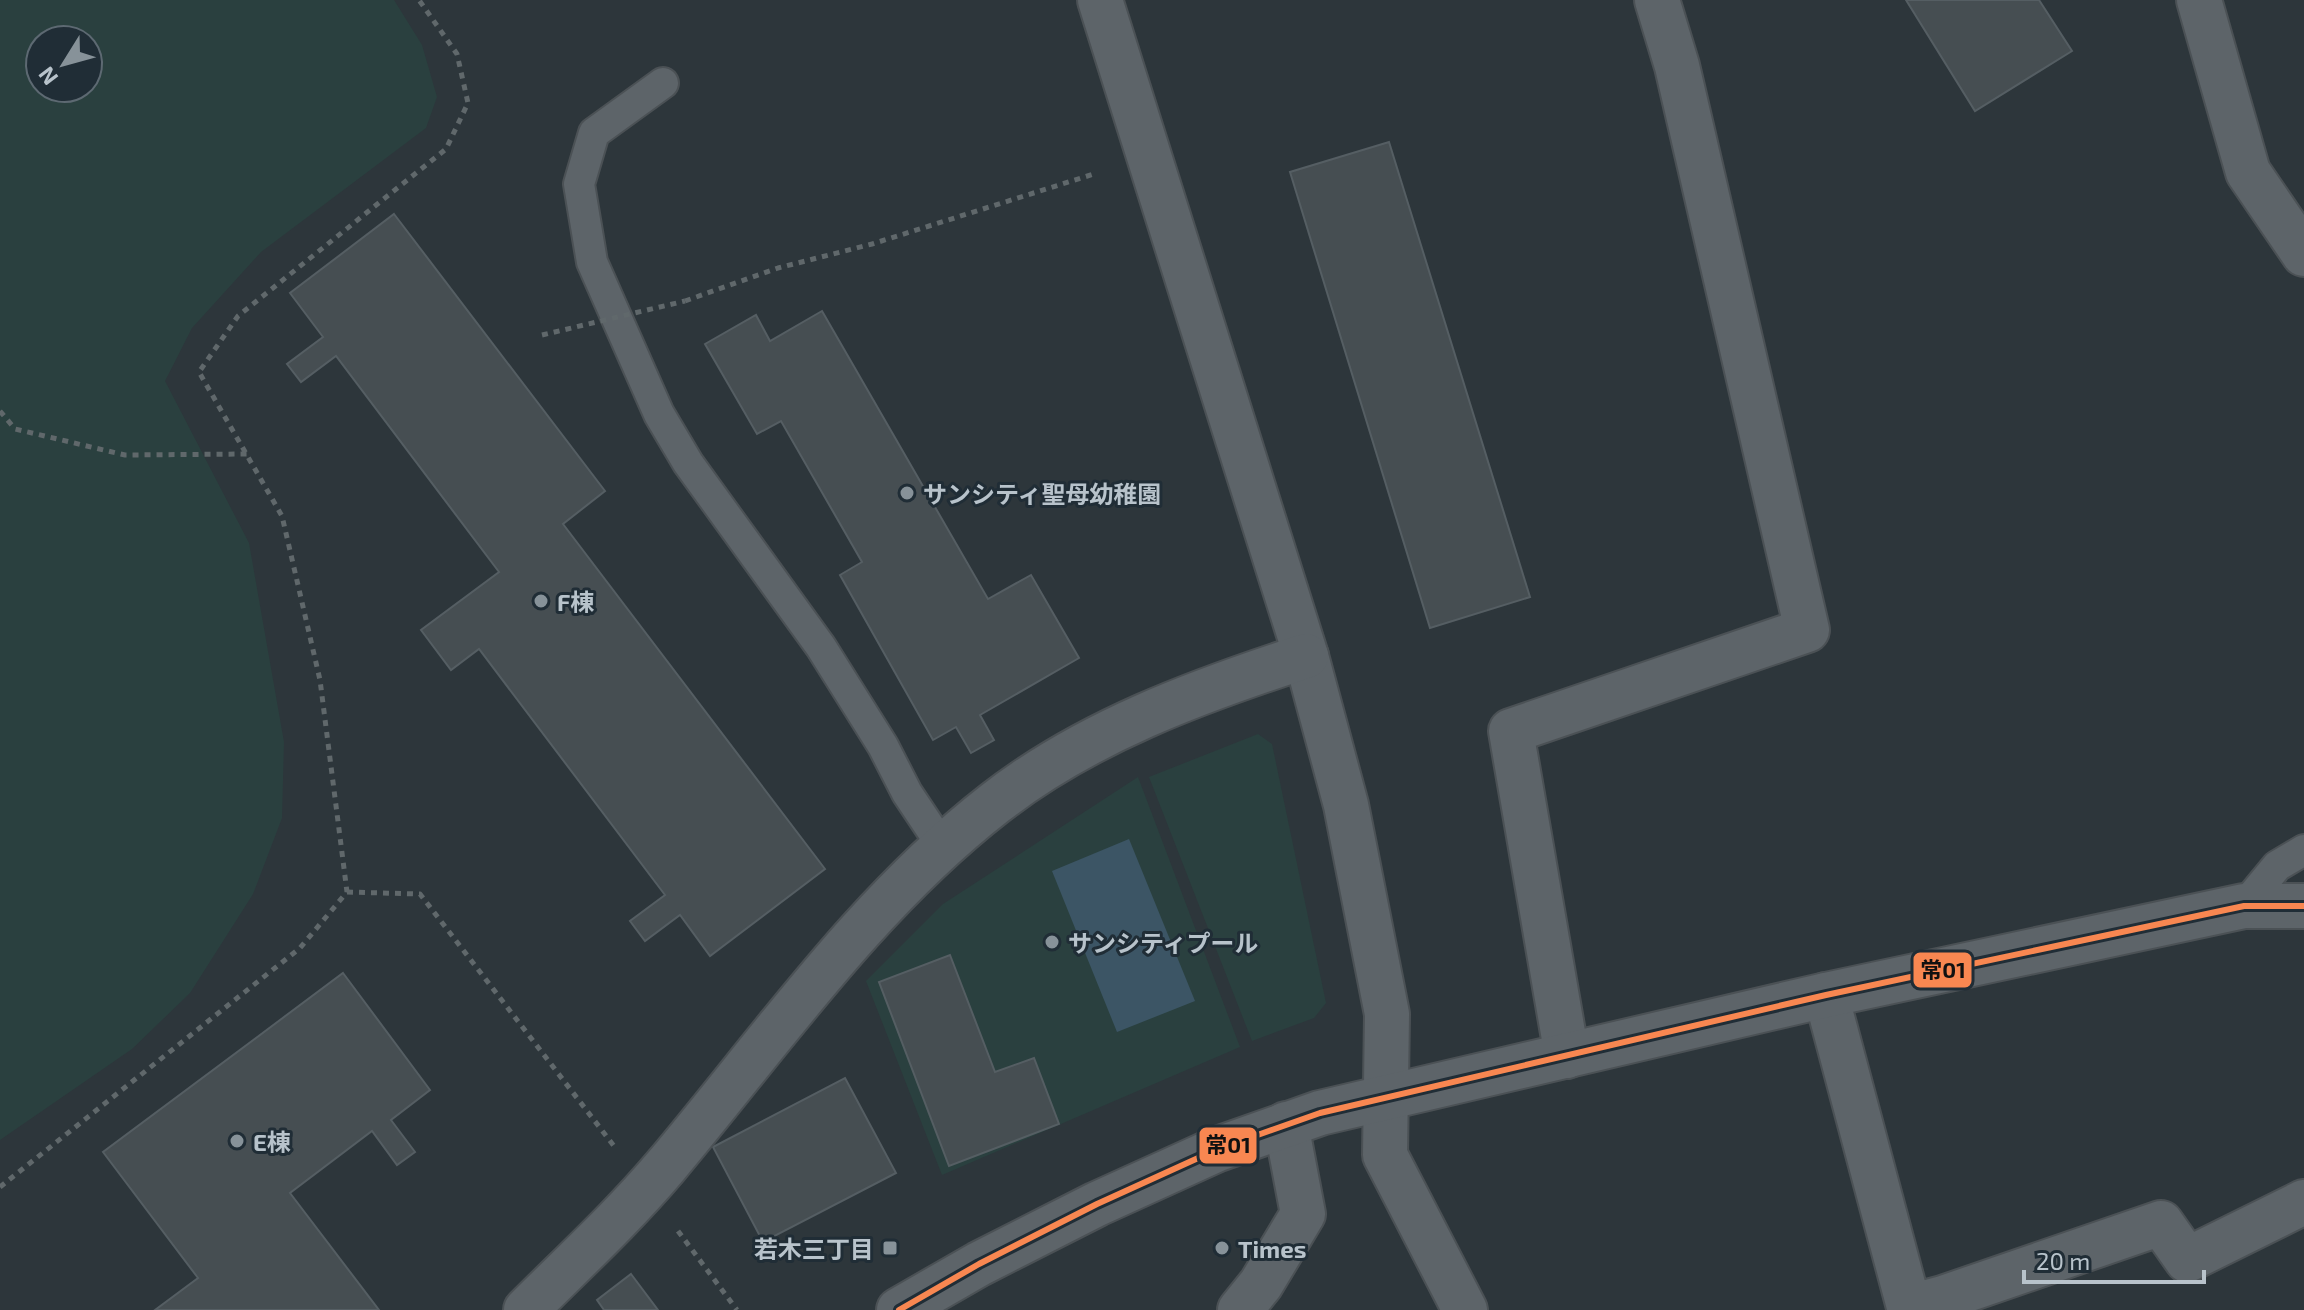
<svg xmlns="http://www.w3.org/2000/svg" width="2304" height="1310" viewBox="0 0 2304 1310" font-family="'Exo 2','Noto Sans JP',sans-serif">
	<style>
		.green { fill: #2a403f; fill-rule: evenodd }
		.water { fill: #3c5565 }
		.building { fill: #464e52; stroke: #555e63; stroke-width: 2 }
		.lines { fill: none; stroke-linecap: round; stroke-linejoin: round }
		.service-casing { stroke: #4b5155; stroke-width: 34 }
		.minor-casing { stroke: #4b5155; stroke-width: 48 }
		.tertiary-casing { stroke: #4b5155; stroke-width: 48 }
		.path { stroke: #60686b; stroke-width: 5; stroke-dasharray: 6 6; stroke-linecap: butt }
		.service { stroke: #5d6469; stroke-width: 30 }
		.minor { stroke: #5d6469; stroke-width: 44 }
		.tertiary { stroke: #5d6469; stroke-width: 44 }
		.path-bridge { stroke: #60686b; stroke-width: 5; stroke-dasharray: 6 6; stroke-linecap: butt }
		.bus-1-casing { stroke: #202d36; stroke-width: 12 }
		.bus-1 { stroke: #f88751; stroke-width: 6 }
		.poi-dot { fill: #879299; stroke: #202d36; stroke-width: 3 }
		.labels { text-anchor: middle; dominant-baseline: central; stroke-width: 6; stroke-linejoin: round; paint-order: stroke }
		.poi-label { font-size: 24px; font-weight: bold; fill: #b8c3cb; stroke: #202d36; text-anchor: start }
		.line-badge { stroke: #202d36; stroke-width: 3 }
		.pale-badge-label { font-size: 22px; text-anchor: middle; font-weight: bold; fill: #111 }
	</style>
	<rect width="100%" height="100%" fill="#2d363b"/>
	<!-- green -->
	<g class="green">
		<path d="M0,0H394L422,45L437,97L426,128L261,252L192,328L165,381L249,543L284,742L282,818L253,894L190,993L132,1049L0,1140ZM88,40V88H40V40Z"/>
		<path d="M1258,734L1272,744L1326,1003L1314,1018L1252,1041L1149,777Z"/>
		<path d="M1138,777L1240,1047L942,1175L866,981L943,904Z"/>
	</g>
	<!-- water -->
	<path class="water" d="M1129,839L1195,1001L1117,1032L1052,871Z"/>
	<!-- building -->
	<g class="building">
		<path d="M1906,0H2039L2072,51L1975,111Z"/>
		<path d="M1389,142L1530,597L1430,628L1290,172Z"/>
		<path d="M394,214L605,491L563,524L825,869L710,956L680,915L645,941L630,921L665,895L479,649L451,670L421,630L499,572L336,356L301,382L287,364L323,337L290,293Z"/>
		<path d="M822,311L988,599L1031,575L1079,658L980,715L994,740L971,753L956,727L933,740L840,575L862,562L781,421L757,434L705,344L756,315L770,341Z"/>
		<path d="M950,955L995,1072L1034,1058L1059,1124L949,1166L879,982Z"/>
		<path d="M343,973L430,1090L391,1120L415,1152L397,1165L372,1131L290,1193L379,1310H155L198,1278L103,1152Z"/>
		<path d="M845,1078L896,1173L763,1242L713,1147Z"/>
		<path d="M631,1274L658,1310H604L597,1300Z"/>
	</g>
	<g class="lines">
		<!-- service casing -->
		<g class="service-casing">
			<g id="service">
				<path d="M663,83L594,133L579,184L592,262L659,414L688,463L821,647L883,746L907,793L943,847"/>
				<path d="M2244,906L2277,866L2304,850"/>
			</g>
		</g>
		<!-- minor casing -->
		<g class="minor-casing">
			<g id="minor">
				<path d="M1100,0L1306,656L1346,805L1387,1014L1385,1155L1465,1310"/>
				<path d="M2199,0L2248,172L2304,254"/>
				<path d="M1826,995L1909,1307L1943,1298L2161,1223L2187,1260L2304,1202"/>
				<path d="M1567,1056L1511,731L1807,630L1677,66L1657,0"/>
				<path d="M526,1310C573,1263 623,1217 666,1166C771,1041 865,904 995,803C1086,732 1198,691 1306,656"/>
				<path d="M1240,1310L1261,1284L1303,1214L1286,1124"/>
			</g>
		</g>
		<!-- tertiary casing -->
		<g class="tertiary-casing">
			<path id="tertiary" d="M899,1310L979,1264L1097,1204L1218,1149L1320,1113L1826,995L2244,906H2304"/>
		</g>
		<!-- path -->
		<g class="path">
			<path d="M685,301L778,268L872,244L1097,173"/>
			<path d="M0,411L15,429L125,455L248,454"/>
			<path d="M347,892L420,894L614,1146"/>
			<path d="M0,1187L300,948L347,892L320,680L282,516L199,372L238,316L446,149L468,103L457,54L419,0"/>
			<path d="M678,1231L737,1310"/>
		</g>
		<!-- service -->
		<use href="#service" class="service"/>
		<!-- minor -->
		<use href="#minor" class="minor"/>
		<!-- tertiary -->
		<use href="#tertiary" class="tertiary"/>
		<!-- path-bridge -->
		<path class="path-bridge" d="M542,335L685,301"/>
		<!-- bus-1 casing -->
		<g class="bus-1-casing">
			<path id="bus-1" d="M899,1310L979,1264L1097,1204L1218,1149L1320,1113L1826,995L2244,906H2304"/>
		</g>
		<!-- bus-1 -->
		<use href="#bus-1" class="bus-1"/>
	</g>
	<!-- markers -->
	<g class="poi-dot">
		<circle cx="907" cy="493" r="8"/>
		<circle cx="541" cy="601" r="8"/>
		<circle cx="1052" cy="942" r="8"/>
		<circle cx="237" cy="1141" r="8"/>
		<rect x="882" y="1240" width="16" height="16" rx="4"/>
		<circle cx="1222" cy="1248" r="8"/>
	</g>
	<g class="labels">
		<!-- poi labels -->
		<g class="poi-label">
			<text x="923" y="493">サンシティ聖母幼稚園</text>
			<text x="557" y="601">F棟</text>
			<text x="1068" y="942">サンシティプール</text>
			<text x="253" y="1141">E棟</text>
			<text x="874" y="1248" text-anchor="end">若木三丁目</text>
			<text x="1238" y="1248">Times</text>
		</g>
	</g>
	<g class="line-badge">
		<rect x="1912" y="951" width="61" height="38" rx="8" fill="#f88751"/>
		<rect x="1198" y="1126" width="60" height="39" rx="8" fill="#f88751"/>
	</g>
	<g class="pale-badge-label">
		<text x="1943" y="978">常01</text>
		<text x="1228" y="1153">常01</text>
	</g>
	<!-- north arrow -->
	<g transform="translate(64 64) rotate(233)"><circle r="38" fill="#202d36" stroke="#5d6972" stroke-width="2"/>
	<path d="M0-6L14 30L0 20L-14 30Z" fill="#879299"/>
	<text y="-12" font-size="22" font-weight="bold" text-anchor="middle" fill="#b8c3cb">N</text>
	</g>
	<!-- scale -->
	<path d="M2024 1270v12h180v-12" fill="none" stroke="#b8c3cb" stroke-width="4"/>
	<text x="2036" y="1270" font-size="24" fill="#b8c3cb" stroke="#202d36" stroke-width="6" paint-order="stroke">20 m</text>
</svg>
